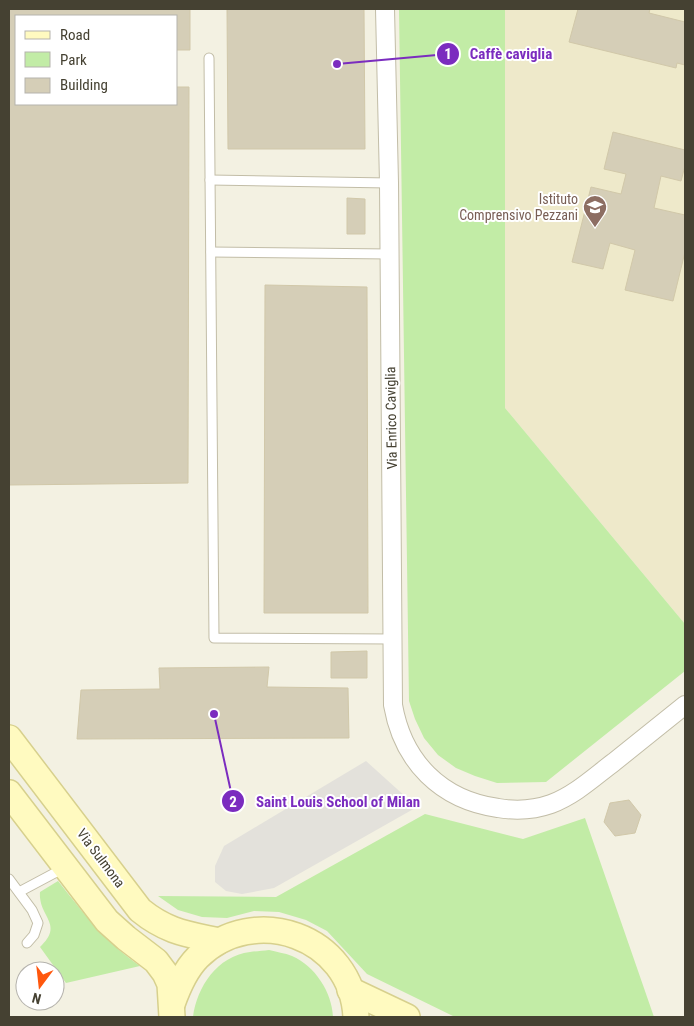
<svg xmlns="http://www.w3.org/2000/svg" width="694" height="1026" viewBox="0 0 694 1026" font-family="'Roboto Condensed',sans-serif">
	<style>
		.education { fill: #eee9ca }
		.green { fill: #c2eca6 }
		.parking { fill: #e3e1db }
		.building { fill: #d5ceb7; stroke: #d1c8a9 }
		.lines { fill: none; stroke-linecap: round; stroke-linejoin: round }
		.lane-casing { stroke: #c2bda7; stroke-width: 11 }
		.street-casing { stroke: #c2bda7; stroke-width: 20 }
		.secondary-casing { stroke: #d7d08d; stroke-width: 28 }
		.lane { stroke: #fff; stroke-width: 9 }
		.street { stroke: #fff; stroke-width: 18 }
		.secondary { stroke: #fffac0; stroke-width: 25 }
		.labels { text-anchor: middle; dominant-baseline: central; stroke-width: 4; stroke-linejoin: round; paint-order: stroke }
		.education-label { font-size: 14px; fill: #785e54; stroke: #fff; text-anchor: end }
		.street-label { font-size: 14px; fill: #454132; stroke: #fff }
		.leader { fill: none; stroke: #7b2cbf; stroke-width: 2 }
		.callout-dot { fill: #7b2cbf; stroke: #fff; stroke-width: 2 }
		.mark-label { font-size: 15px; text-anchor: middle; font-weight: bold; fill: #fff }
		.callout-label { font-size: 15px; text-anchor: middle; font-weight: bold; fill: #7b2cbf; stroke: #fff; stroke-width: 4; stroke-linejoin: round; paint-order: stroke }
	</style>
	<rect width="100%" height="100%" fill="#f3f1e2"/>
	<!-- education -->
	<path class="education" d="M505,9H685V624L505,408Z"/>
	<!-- green -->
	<g class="green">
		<path d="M399,9H505V408L685,624V671L546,782L497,783L475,776L456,768L438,755L424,738L415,719L409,701Z"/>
		<path d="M425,814L523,839L585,818L654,1017H455L367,974L327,931L306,920L279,912L254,911L227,918L202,917L178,910L158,896L276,897Z"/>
		<path d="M58,881C85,915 104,941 140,966L66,983L40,947C65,924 38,917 40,892Z"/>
		<path d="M269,950C276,952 285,953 292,956C315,966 332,992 333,1017H193C197,987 217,956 250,952C256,951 263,951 269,950Z"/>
	</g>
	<!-- parking -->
	<path class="parking" d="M366,761L417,807L274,888L242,894L226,891L215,882V866L224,846Z"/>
	<!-- building -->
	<g class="building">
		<path d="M9,9H190V50H176V16H16V104H176V87H189L188,483L9,485Z"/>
		<path d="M227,9H364L365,149H228Z"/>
		<path d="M578,9H650L649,13L685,22V65L677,63L676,68L569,42Z"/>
		<path d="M613,132L685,150V166L681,181L661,176L654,208L685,215V252L673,301L625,290L635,250L610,243L603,269L572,262L591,187L621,194L626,174L604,169Z"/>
		<path d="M347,198L365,199V234H347Z"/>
		<path d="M265,285L367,287L368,613H264Z"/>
		<path d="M367,651V678H331V652Z"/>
		<path d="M269,667L267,687L348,688L349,738L77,739L81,690L160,689L159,668Z"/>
		<path d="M629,800L641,815L635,833L615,836L604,822L610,803Z"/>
	</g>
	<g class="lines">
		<!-- lane casing -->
		<g class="lane-casing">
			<g id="lane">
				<path d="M209,58L214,638L393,639"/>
				<path d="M210,180L389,183"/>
				<path d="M211,252L390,254"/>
				<path d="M9,879L32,910L38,923L34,935L27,943"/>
				<path d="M19,892L64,868"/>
			</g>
		</g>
		<!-- street casing -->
		<g class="street-casing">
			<path id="street" d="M385,9L389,183L393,705C403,762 441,800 498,808C516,811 534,810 551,804C575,795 594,777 614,762C638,743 661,724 685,705"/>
		</g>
		<!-- secondary casing -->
		<g class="secondary-casing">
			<g id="secondary">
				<path d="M9,738L140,910C167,932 187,934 219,941"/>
				<path d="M9,793L107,921L126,938L156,961L165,973L170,984L172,1017"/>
				<path d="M350,990L407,1017"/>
				<path d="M172,1004C178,987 185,970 198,957C254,902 352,936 356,1017"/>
			</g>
		</g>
		<!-- lane -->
		<use href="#lane" class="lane"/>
		<!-- street -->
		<use href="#street" class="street"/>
		<!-- secondary -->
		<use href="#secondary" class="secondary"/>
	</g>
	<!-- icons -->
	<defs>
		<g id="school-pin" transform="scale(1.25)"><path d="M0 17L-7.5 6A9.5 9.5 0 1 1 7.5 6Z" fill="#8d6e63" stroke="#fff"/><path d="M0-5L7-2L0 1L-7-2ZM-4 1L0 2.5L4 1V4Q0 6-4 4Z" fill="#fff"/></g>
	</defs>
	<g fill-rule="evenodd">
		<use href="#school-pin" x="595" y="207"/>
	</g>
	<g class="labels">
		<!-- education labels -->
		<g class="education-label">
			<text x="578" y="199">Istituto<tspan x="578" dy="16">Comprensivo Pezzani</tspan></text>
		</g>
		<!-- street labels -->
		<g class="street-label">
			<text transform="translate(391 418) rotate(-91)">Via Enrico Caviglia</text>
			<text transform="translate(101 858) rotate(53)">Via Sulmona</text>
		</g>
	</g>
	<!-- callouts -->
	<path class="leader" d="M337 64L448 54M214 714L233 801"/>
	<g class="callout-dot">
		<circle cx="337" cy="64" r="5"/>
		<circle cx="214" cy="714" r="5"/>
		<circle cx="448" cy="54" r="12"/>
		<circle cx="233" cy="801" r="12"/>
	</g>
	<g class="mark-label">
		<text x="448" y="59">1</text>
		<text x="233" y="807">2</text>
	</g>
	<g class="callout-label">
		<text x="511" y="59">Caffè caviglia</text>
		<text x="338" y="807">Saint Louis School of Milan</text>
	</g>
	<!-- border -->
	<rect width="694" height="1026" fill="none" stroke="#454132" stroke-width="20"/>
	<!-- legend -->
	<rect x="15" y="15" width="162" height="90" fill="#ffffff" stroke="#b5b3ad"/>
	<rect x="25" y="31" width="25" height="8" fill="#fffac0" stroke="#b5b3ad"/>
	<text x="60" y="40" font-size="15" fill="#454132">Road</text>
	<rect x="25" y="52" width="25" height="15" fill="#c2eca6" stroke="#b5b3ad"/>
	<text x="60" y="65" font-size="15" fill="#454132">Park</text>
	<rect x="25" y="78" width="25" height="15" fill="#d5ceb7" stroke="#b5b3ad"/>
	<text x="60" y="90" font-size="15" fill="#454132">Building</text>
	<!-- north arrow -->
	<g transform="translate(40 986) rotate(195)"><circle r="24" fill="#ffffff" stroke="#b5b3ad"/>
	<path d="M0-4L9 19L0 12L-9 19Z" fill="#ff570d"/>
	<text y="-8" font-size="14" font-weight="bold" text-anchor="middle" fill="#454132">N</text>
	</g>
</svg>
